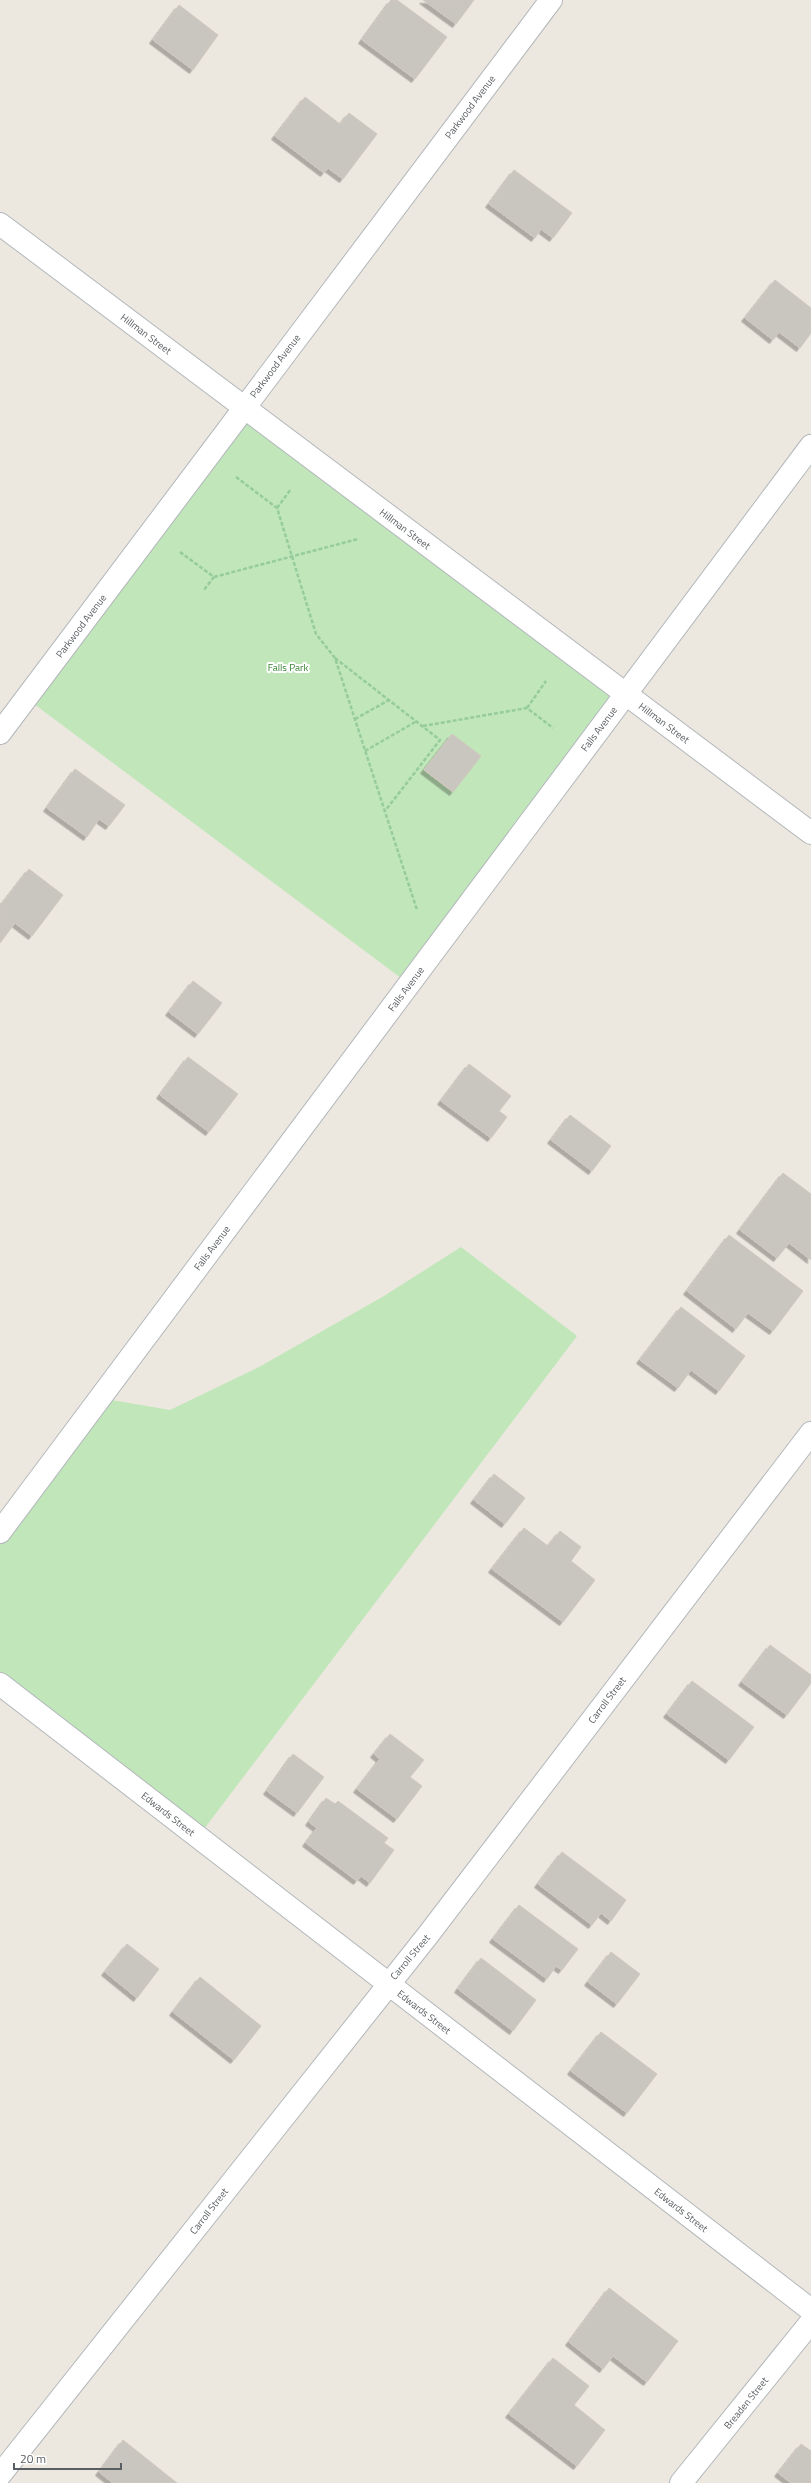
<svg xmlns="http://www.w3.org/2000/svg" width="811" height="2483" viewBox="0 0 811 2483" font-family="'Titillium Web',sans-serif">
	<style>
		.green { fill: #c0e6ba }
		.building { fill: #c9c5bf; stroke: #d1c8be; filter: url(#shadow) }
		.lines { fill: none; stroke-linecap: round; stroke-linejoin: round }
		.minor-casing { stroke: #b3b7bb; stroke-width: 24 }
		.path { stroke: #96cc9d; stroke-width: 2.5; stroke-dasharray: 4 2; stroke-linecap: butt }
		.minor { stroke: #fff; stroke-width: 22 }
		.labels { text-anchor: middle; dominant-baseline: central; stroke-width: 4; stroke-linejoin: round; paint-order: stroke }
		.street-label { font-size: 10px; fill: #585e61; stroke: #fff }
		.park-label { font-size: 10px; fill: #378130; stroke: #fff }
	</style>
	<defs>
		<filter id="shadow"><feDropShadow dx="-3.5" dy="3.5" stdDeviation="0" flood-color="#0004"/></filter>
	</defs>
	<rect width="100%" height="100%" fill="#ece8df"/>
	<!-- green -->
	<g class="green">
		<path d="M244,408L625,694L409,984L26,698Z"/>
		<path d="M461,1247L577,1336L198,1837L0,1684V1532L100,1398L170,1410L259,1367L384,1296Z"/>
	</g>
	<!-- building -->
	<g class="building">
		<path d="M391,0H397L447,37L415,79L362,40Z"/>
		<path d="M423,0H474L456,24Z"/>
		<path d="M179,5L218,35L193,70L153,40Z"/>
		<path d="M305,97L340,124L349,113L377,134L343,179L328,168L324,173L275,136Z"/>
		<path d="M514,170L572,213L553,238L541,229L535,238L489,204Z"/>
		<path d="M775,280L811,308V333L800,348L779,332L773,340L745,318Z"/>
		<path d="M452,734L481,756L453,792L424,770Z"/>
		<path d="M75,769L125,805L109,826L99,819L87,837L47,808Z"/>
		<path d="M29,869L63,895L32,936L15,923L0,943V903L2,904Z"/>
		<path d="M193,981L222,1003L198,1034L169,1012Z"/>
		<path d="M188,1057L238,1094L209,1132L160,1095Z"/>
		<path d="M469,1064L511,1096L499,1111L507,1117L491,1138L441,1101Z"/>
		<path d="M570,1115L611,1146L592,1171L551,1140Z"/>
		<path d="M783,1173L811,1194V1260L789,1243L777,1258L740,1230Z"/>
		<path d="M729,1235L803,1291L773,1331L748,1313L736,1329L687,1291Z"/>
		<path d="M681,1307L745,1356L719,1391L691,1370L678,1388L640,1360Z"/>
		<path d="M494,1474L525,1498L505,1524L474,1500Z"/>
		<path d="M524,1528L548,1546L560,1531L581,1547L571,1561L595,1580L563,1622L492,1569Z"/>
		<path d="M770,1645L811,1675V1683L787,1715L742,1682Z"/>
		<path d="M692,1681L754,1727L729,1760L667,1714Z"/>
		<path d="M390,1734L424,1760L410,1777L422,1786L397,1819L357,1789L380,1759L374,1754Z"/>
		<path d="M293,1754L324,1777L297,1813L267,1791Z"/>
		<path d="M326,1798L335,1804L338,1801L388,1838L384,1843L394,1850L370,1883L361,1876L357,1881L306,1843L317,1828L309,1822Z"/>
		<path d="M562,1852L626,1900L611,1921L601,1913L592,1925L538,1884Z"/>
		<path d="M519,1905L578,1949L562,1970L556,1966L547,1979L493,1939Z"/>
		<path d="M127,1944L159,1969L137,1998L105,1972Z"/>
		<path d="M611,1952L640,1974L617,2004L588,1982Z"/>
		<path d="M481,1958L536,2000L513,2031L458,1989Z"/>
		<path d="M200,1977L261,2026L234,2060L173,2012Z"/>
		<path d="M601,2032L657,2074L627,2113L571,2071Z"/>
		<path d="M609,2288L678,2341L647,2382L613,2356L603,2369L569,2342Z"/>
		<path d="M553,2358L589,2386L574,2405L605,2430L577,2466L509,2414Z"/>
		<path d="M123,2440L177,2483H113L99,2472Z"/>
		<path d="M801,2444L811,2451V2483H791L778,2473Z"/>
	</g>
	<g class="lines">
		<!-- minor casing -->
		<g class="minor-casing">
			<g id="minor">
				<path d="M0,224L811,833"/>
				<path d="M0,733L551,0"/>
				<path d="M0,1532L811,446"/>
				<path d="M0,1684L811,2310"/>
				<path d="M0,2475L428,1935L811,1433"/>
				<path d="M681,2483L811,2322"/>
			</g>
		</g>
		<!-- path -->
		<g class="path">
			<path d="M236,477L277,508L316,634L335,658L417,910"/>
			<path d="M277,508L291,489"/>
			<path d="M180,552L214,577L203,591"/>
			<path d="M214,577L358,539"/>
			<path d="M335,658L440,740L385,811"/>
			<path d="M527,708L546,681"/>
			<path d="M355,719L389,700"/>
			<path d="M423,726L527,708L553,728"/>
			<path d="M365,751L417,721"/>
		</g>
		<!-- minor -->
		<use href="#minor" class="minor"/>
	</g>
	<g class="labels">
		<!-- street labels -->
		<g class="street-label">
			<text transform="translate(470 107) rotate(-53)">Parkwood Avenue</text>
			<text transform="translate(146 334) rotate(37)">Hillman Street</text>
			<text transform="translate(275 366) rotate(-53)">Parkwood Avenue</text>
			<text transform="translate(405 529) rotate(37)">Hillman Street</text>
			<text transform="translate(81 626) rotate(-53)">Parkwood Avenue</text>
			<text transform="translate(664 723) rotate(37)">Hillman Street</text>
			<text transform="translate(599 729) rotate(-53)">Falls Avenue</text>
			<text transform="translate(406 989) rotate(-53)">Falls Avenue</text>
			<text transform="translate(212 1248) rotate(-53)">Falls Avenue</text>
			<text transform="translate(607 1700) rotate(-53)">Carroll Street</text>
			<text transform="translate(168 1814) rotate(38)">Edwards Street</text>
			<text transform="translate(410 1957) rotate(-50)">Carroll Street</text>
			<text transform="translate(424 2012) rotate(38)">Edwards Street</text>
			<text transform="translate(681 2210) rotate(38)">Edwards Street</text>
			<text transform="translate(209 2211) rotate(-52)">Carroll Street</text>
			<text transform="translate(746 2403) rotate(-51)">Breaden Street</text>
		</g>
		<!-- park labels -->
		<g class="park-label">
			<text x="288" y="667">Falls Park</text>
		</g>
	</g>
	<!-- scale -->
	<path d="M14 2463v6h107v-6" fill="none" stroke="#585e61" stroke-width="2"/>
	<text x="20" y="2463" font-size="12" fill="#585e61" stroke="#ffffff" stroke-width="3" paint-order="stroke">20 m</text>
</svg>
